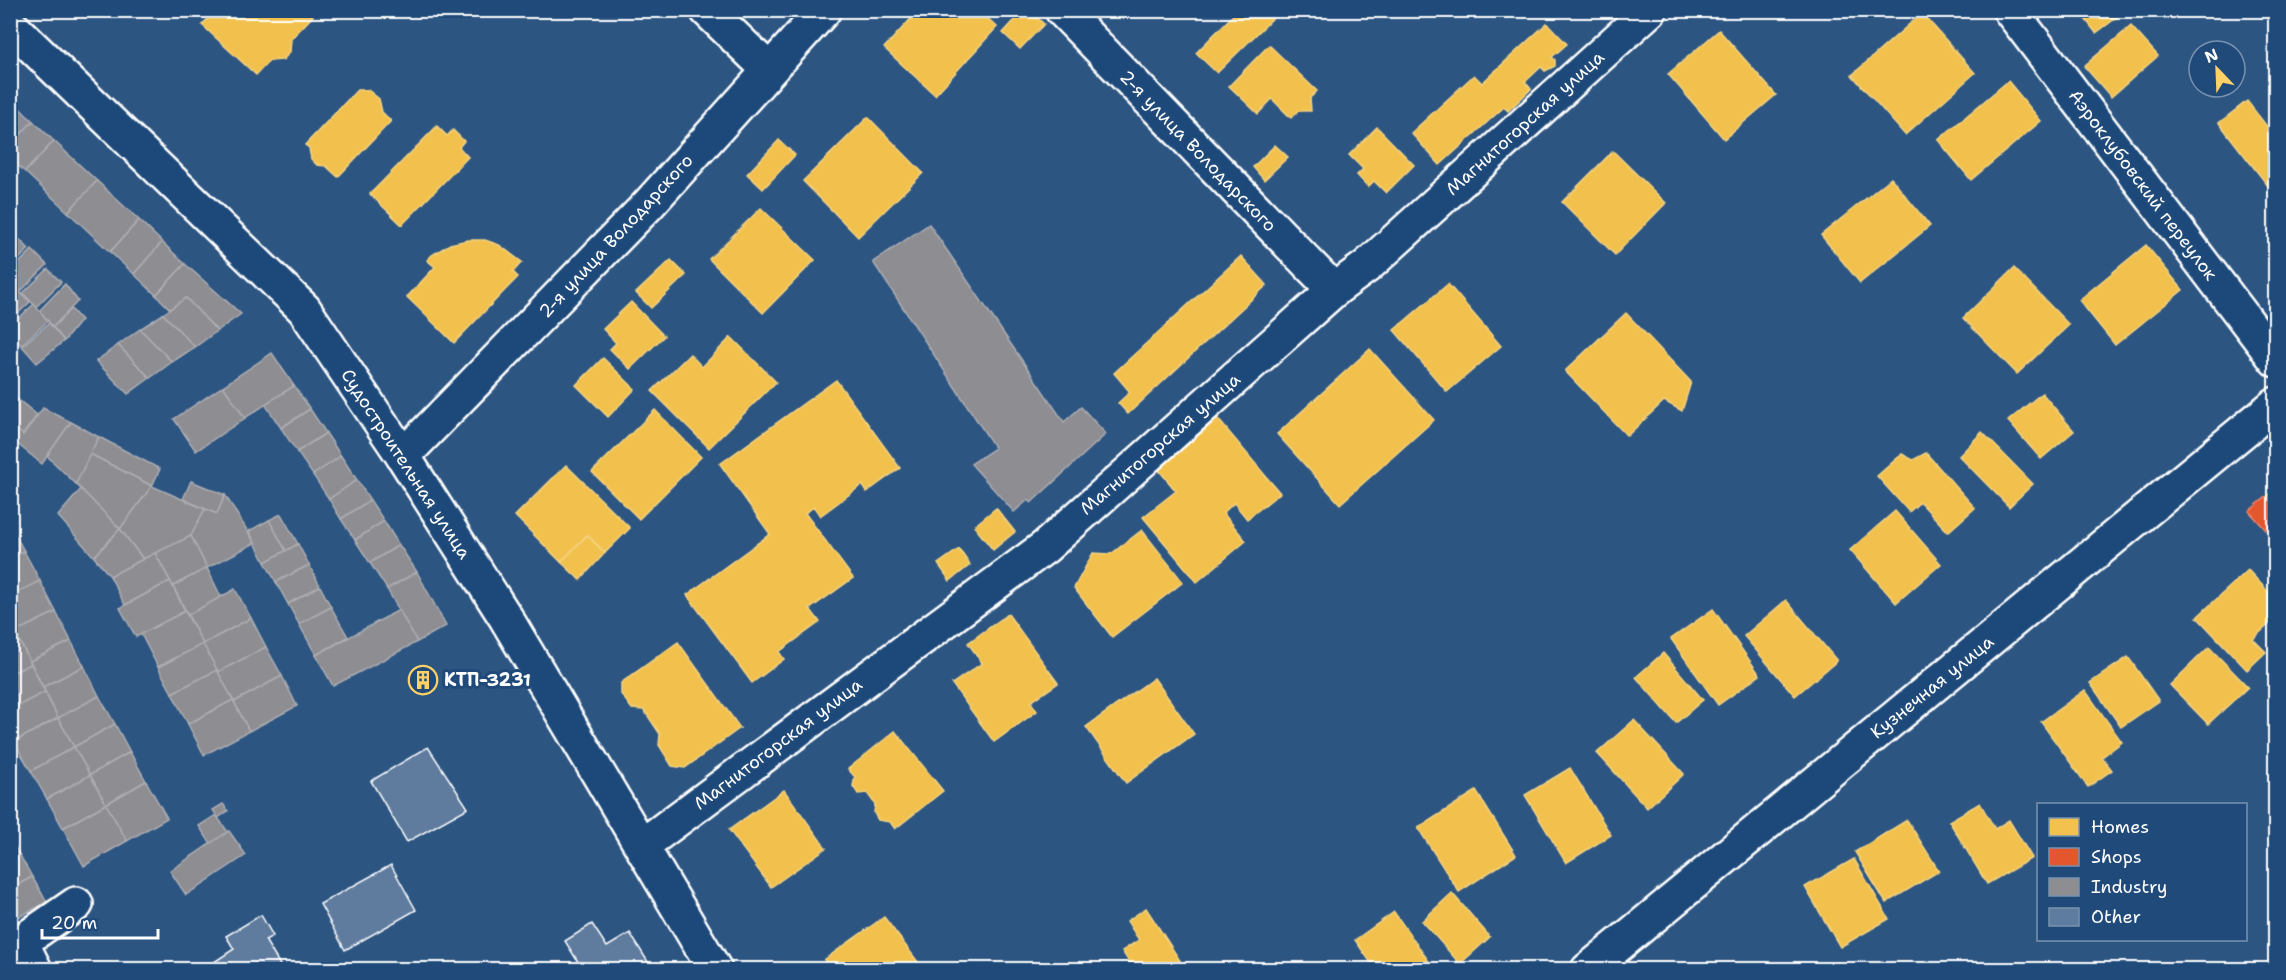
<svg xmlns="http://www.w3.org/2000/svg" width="2286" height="980" viewBox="0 0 2286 980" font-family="'Shantell Sans',sans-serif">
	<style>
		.homes { fill: #f2c14e; stroke: #f6d483; stroke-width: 1.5 }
		.shops { fill: #e4572e; stroke: #ec896d; stroke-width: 1.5 }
		.industry { fill: #8d8d92; stroke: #afafb3; stroke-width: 1.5 }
		.building { fill: #5e7c9f; stroke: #fff; stroke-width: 1.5 }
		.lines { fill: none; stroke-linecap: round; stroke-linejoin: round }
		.minor-casing { stroke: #fff; stroke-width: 38 }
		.minor { stroke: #1f4a7a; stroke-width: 33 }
		.labels { text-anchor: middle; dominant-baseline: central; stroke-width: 6; stroke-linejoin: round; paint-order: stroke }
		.street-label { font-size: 18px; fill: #fff; stroke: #1f4a7a }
		.poi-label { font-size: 18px; font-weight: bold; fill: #fff; stroke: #1f4a7a; text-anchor: start }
	</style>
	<rect width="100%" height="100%" fill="#2c5582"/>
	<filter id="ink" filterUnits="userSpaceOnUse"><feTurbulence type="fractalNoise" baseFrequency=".0167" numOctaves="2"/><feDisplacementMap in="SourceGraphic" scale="12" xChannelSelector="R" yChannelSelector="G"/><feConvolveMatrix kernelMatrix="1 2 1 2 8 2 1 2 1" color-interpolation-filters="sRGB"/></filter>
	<g filter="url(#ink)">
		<!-- homes -->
		<g class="homes">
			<path d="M216,10H308L313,16L291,39L290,52L283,60L269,61L256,75L202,25Z"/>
			<path d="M919,10H979L997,27L935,95L884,48Z"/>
			<path d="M1024,10H1029L1044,24L1020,49L1003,33Z"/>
			<path d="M1238,10H1281L1217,73L1196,53Z"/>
			<path d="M2127,10L2096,33L2079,11L2073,10Z"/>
			<path d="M1922,13L1975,73L1905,135L1852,75Z"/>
			<path d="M1547,23L1567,44L1552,57L1555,60V66L1545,71L1541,67L1525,82L1531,89L1508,111L1504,107L1440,165L1411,133L1474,75L1482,83Z"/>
			<path d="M2131,26L2158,56L2111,97L2084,66Z"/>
			<path d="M1719,30L1776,95L1724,139L1668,74Z"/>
			<path d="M1269,45L1317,91L1310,98L1311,111H1298L1291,118L1272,99L1258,114L1229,86Z"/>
			<path d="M2008,81L2041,121L1971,180L1938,140Z"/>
			<path d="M357,90H368L379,99L382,112L391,121L338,177L326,166L317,165L311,159L309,148L305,145Z"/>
			<path d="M2247,101L2276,138V196L2219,123Z"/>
			<path d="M868,117L923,173L858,237L803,181Z"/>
			<path d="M437,126L447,136L453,130L464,141L459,147L468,157L402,225L370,194Z"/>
			<path d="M1377,127L1414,165L1386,193L1374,181L1368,187L1357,175L1363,169L1349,155Z"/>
			<path d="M779,140L795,155L763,189L747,174Z"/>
			<path d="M1275,145L1288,157L1264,180L1253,167Z"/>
			<path d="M1613,151L1666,203L1615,255L1562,202Z"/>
			<path d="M1891,178L1930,226L1860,283L1821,235Z"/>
			<path d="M761,208L815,260L763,313L709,259Z"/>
			<path d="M468,240H485L499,245L522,262L513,272L518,277L454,343L407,297L435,267L427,260L432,255L450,244Z"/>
			<path d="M2146,245L2183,290L2115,345L2079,300Z"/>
			<path d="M1241,256L1267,285L1128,414L1118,403L1130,392L1114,373Z"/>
			<path d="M671,260L686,275L651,308L636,293Z"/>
			<path d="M2014,268L2069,325L2017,374L1963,318Z"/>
			<path d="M1448,284L1501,346L1447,392L1394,330Z"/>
			<path d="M631,302L664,336L630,369L610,349L616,343L603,329Z"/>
			<path d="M1626,313L1691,382L1682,411L1664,401L1627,436L1565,371Z"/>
			<path d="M731,337L776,382L709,448L652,391L690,354L702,367Z"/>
			<path d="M1370,349L1434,420L1340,504L1277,434Z"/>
			<path d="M603,358L635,389L608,417L576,385Z"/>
			<path d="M836,380L900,468L867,492L862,485L820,516L814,507L805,513L853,578L810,609L820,622L779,652L784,659L752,683L687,595L770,534L720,464Z"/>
			<path d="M2042,393L2074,431L2041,459L2008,421Z"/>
			<path d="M655,410L701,457L639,519L592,472Z"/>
			<path d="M1218,419L1280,493L1247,519L1234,503L1223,513L1246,541L1197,582L1143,517L1176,491L1158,469Z"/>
			<path d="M1982,432L2033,484L2009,507L1959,456Z"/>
			<path d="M1926,453L1975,508L1948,532L1920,502L1909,512L1877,476L1902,454L1913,460Z"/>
			<path d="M566,465L630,528L605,553L587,535L561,562L515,516Z"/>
			<path d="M996,508L1015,532L993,550L974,526Z"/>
			<path d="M1895,511L1941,564L1896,603L1850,550Z"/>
			<path d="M1142,530L1183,582L1112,637L1074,588L1093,553L1111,554Z"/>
			<path d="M587,535L605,553L580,580L561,562Z"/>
			<path d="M959,549L970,565L950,581L938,564Z"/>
			<path d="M2248,570L2276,600V618L2253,639L2266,652L2247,670L2197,617Z"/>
			<path d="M1786,600L1837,661L1795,696L1744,636Z"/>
			<path d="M1713,609L1760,675L1718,705L1671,639Z"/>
			<path d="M1008,614L1058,683L1031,702L1037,711L994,742L952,684L982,663L968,643Z"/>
			<path d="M678,642L740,728L685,768L672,766L659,745L660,734L644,710L632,709L621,694V683Z"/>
			<path d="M2209,647L2248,687L2208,724L2170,685Z"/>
			<path d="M1663,653L1703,700L1676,723L1636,677Z"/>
			<path d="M2128,657L2159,701L2121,727L2090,683Z"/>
			<path d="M1154,678L1194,734L1126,783L1086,727Z"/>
			<path d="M2085,690L2122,742L2102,757L2112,770L2088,787L2041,722Z"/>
			<path d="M1634,720L1684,774L1647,808L1597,753Z"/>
			<path d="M895,731L943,791L895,829L890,822L878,820L874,813L875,804L867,793L858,794L853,786L855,777L848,769Z"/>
			<path d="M1570,768L1611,835L1566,863L1525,795Z"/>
			<path d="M784,790L826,848L771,887L729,830Z"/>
			<path d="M1476,791L1516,855L1459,892L1418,828Z"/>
			<path d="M1980,803L1995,829L2009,820L2032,858L1987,884L1949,821Z"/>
			<path d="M1907,820L1939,871L1886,903L1855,852Z"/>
			<path d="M1854,859L1889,919L1840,947L1805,887Z"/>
			<path d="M1452,893L1490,937L1460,964L1422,921Z"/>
			<path d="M1146,908L1186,970H1134L1122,951L1139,940L1127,921Z"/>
			<path d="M1394,912L1435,970H1376L1355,940Z"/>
			<path d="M884,917L924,970H832L824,960Z"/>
		</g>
		<!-- shops -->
		<path class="shops" d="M2276,489V522L2266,530L2249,511Z"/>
		<!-- industry -->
		<g class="industry">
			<path d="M13,102L33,121L10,146V105Z"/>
			<path d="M33,121L54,141L25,172L10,158V146Z"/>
			<path d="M54,141L97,181L68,212L25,172Z"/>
			<path d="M97,181L139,220L110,252L68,212Z"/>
			<path d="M139,220L162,242L134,274L110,252Z"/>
			<path d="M929,224L1064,422L1081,407L1106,434L1031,503L1028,500L1014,512L971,464L995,448L873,262Z"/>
			<path d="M17,237L29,249L10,268V243Z"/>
			<path d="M162,242L185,264L156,295L134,274Z"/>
			<path d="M32,250L47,265L20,292L10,283V272Z"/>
			<path d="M185,264L241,314L217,331L186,298L170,309L156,295Z"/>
			<path d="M48,269L61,282L36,307L23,293Z"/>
			<path d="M65,284L78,301L53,327L39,311Z"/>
			<path d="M15,287L30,302L10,321V292Z"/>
			<path d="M186,298L217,331L195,347L163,314Z"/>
			<path d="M34,304L48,321L21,345L10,333V326Z"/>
			<path d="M71,309L81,320L64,341L53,327Z"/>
			<path d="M163,314L195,347L172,362L140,329Z"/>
			<path d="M49,323L64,341L37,363L22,346Z"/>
			<path d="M140,329L172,362L150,378L118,345Z"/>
			<path d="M118,345L150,378L128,394L96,361Z"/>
			<path d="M272,353L294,386L245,418L223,386Z"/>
			<path d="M223,386L245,418L196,451L174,419Z"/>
			<path d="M294,386L310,409L281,428L265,404Z"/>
			<path d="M10,393L37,415L23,435L10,424Z"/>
			<path d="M43,408L71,422L42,464L10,438V427L12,425L23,435Z"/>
			<path d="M310,409L326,433L297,452L281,428Z"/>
			<path d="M71,422L99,437L76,484L47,456Z"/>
			<path d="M326,433L341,456L313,475L297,452Z"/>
			<path d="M99,437L160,469L152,486L90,454Z"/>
			<path d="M90,454L152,486L120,529L76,484Z"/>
			<path d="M341,456L357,480L329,499L313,475Z"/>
			<path d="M357,480L370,500L341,519L329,499Z"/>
			<path d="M191,481L225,495L217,514L183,499Z"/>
			<path d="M152,486L205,509L191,536L143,559L120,529Z"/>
			<path d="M81,489L120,529L94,557L58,516Z"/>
			<path d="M225,495L255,543L207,568L191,536L205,509L217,514Z"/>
			<path d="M370,500L384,521L355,540L341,519Z"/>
			<path d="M281,514L298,544L286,551L269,520Z"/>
			<path d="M269,520L286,551L265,562L249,531Z"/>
			<path d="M384,521L399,545L370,563L355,540Z"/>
			<path d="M10,525L24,551L10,558Z"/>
			<path d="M120,529L143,559L110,576L94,557Z"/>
			<path d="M191,536L207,568L173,586L155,553Z"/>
			<path d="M298,544L309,565L276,582L265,562Z"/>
			<path d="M399,545L417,572L387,589L370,563Z"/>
			<path d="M24,551L40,581L10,596V558Z"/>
			<path d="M155,553L170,581L125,605L110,576Z"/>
			<path d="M309,565L320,586L288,604L276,582Z"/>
			<path d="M207,568L221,597L188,615L173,586Z"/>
			<path d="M417,572L446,626L417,642L387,589Z"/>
			<path d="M40,581L56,612L15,632L10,625V596Z"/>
			<path d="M170,581L185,611L136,637L120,608Z"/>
			<path d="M320,586L331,607L299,624L288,604Z"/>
			<path d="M235,589L251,618L203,644L188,615Z"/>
			<path d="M331,607L348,637L316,655L299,624Z"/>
			<path d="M399,610L417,642L333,686L316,655Z"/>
			<path d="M185,611L203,644L158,667L141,634Z"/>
			<path d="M56,612L71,641L30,661L15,632Z"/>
			<path d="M251,618L266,647L218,672L203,644Z"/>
			<path d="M15,632L31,664L10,674V635Z"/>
			<path d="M71,641L84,666L43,687L30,661Z"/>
			<path d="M203,644L217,670L172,693L158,667Z"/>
			<path d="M266,647L282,676L234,702L218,672Z"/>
			<path d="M31,664L45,692L10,710V674Z"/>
			<path d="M84,666L99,696L58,718L43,687Z"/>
			<path d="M217,670L233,700L188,724L172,693Z"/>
			<path d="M429,671L434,681L417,689L412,678Z"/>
			<path d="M282,676L297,706L249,731L234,702Z"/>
			<path d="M45,692L58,718L14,742L10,734V710Z"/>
			<path d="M99,696L115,724L74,747L58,718Z"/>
			<path d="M233,700L249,731L204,755L188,724Z"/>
			<path d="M58,718L74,747L31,771L14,742Z"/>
			<path d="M115,724L130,752L90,775L74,747Z"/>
			<path d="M74,747L90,775L47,799L31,771Z"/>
			<path d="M130,752L146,781L106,804L90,775Z"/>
			<path d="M90,775L106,804L63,828L47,799Z"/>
			<path d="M146,781L167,818L127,841L106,804Z"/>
			<path d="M106,804L127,841L84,866L63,828Z"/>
			<path d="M223,804L228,811L218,818L213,810Z"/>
			<path d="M216,815L228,832L211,844L199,826Z"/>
			<path d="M229,831L246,855L186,895L170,871Z"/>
			<path d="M10,838L18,852L10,856Z"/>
			<path d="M18,852L32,877L10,889V856Z"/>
			<path d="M32,877L47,902L17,918L10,906V889Z"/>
		</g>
		<!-- building -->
		<g class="building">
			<path d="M428,747L468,808L407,842L371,781Z"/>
			<path d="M391,865L416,910L345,950L320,904Z"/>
			<path d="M261,915L273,936L265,940L283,970H202L234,949L226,936Z"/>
			<path d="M592,924L607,947L630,933L653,970H583L565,941Z"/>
		</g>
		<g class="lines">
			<!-- minor casing -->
			<g class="minor-casing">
				<g id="minor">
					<path d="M707,10L769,70"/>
					<path d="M1062,10L1334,290"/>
					<path d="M2010,10L2276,360"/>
					<path d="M10,25L304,309L403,456L506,618L715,970"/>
					<path d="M403,456L648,205L824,10"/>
					<path d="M643,845L1045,547L1334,290L1367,266L1650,10"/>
					<path d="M35,970L21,942L76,904"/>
					<path d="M1588,970L2276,404"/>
				</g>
			</g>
			<!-- minor -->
			<use href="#minor" class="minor"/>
		</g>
	</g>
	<!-- icons -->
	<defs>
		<g id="building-ring" transform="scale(1.5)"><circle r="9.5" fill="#1f4a7a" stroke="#ffd166" stroke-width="1.5"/><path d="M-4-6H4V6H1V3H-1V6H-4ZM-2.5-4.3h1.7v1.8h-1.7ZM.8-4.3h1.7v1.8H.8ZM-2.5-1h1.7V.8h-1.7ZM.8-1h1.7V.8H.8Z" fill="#ffd166"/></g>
	</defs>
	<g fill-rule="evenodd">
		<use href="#building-ring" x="423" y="680"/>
	</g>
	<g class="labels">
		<!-- street labels -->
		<g class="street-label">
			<text transform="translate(1525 123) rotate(-42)">Магнитогорская улица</text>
			<text transform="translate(1198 151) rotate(46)">2-я улица Володарского</text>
			<text transform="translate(2143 185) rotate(53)">Аэроклубовский переулок</text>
			<text transform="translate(616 236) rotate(-47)">2-я улица Володарского</text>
			<text transform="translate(1160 444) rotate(-41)">Магнитогорская улица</text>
			<text transform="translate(406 464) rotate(57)">Судостроительная улица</text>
			<text transform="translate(1932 687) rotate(-39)">Кузнечная улица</text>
			<text transform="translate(778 744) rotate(-37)">Магнитогорская улица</text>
		</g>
		<!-- poi labels -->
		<g class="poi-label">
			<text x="444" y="680">КТП-3231</text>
		</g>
	</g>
	<!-- margin -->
	<rect width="2286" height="980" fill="none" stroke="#1f4a7a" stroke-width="36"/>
	<rect x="18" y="18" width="2250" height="944" fill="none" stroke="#fff" stroke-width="2" filter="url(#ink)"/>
	<!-- legend -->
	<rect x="2037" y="803" width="210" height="138" fill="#1f4a7a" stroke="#7992af" stroke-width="1.5"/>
	<rect x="2049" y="818" width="30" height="18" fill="#f2c14e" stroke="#7992af" stroke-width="1.5"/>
	<text x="2091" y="833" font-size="18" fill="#ffffff">Homes</text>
	<rect x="2049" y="848" width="30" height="18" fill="#e4572e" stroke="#7992af" stroke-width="1.5"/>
	<text x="2091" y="863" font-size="18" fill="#ffffff">Shops</text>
	<rect x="2049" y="878" width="30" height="18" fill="#8d8d92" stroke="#7992af" stroke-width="1.5"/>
	<text x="2091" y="893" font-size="18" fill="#ffffff">Industry</text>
	<rect x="2049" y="908" width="30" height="18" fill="#5e7c9f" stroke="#7992af" stroke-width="1.5"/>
	<text x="2091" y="923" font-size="18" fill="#ffffff">Other</text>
	<!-- north arrow -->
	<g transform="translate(2217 69) rotate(337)"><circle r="28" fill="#1f4a7a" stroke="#7992af" stroke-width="1.5"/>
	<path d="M0-4.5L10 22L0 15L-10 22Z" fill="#ffd166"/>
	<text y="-9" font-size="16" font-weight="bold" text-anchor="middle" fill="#ffffff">N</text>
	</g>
	<!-- scale -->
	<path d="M42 929v9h116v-9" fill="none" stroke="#ffffff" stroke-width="3"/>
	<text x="51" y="929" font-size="18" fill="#ffffff" stroke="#1f4a7a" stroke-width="4.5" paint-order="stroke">20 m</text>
</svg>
